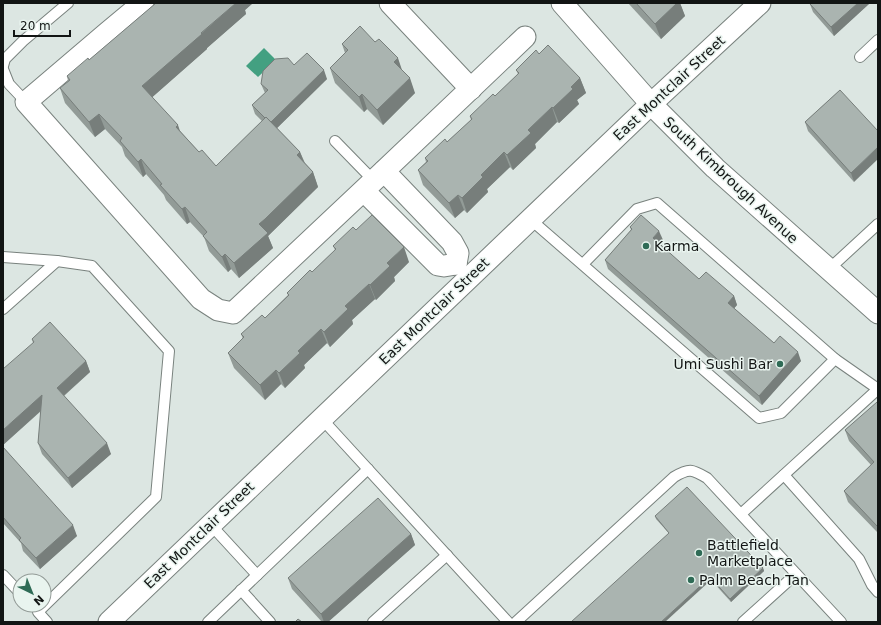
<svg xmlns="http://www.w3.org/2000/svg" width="881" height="625" viewBox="0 0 881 625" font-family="'DejaVu Sans',sans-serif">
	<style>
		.water { fill: #43a081 }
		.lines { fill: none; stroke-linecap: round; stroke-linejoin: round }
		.service-casing { stroke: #79827e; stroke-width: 12 }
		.minor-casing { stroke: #79827e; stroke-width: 23 }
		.service { stroke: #fff; stroke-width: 10 }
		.minor { stroke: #fff; stroke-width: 21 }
		.wall { fill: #929b97 }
		.shaded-wall { fill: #777e7b }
		.building { fill: #aab4b0; stroke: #777e7b }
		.poi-dot { fill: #2f6b56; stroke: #e9f4ef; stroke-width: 1.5 }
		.labels { text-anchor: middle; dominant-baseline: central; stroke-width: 3; stroke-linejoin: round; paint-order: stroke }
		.street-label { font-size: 14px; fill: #121514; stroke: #e9f4ef }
		.poi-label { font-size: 14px; fill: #121514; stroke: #e9f4ef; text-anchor: start }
	</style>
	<rect width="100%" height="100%" fill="#dce6e2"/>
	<!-- water -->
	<path class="water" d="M264,48L276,60L258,77L246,66Z"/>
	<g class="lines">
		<!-- service casing -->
		<g class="service-casing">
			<g id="service">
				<path d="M860,57L878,40"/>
				<path d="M3,66L5,59L23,41L68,3"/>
				<path d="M3,69L9,84L26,102"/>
				<path d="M335,141L374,181"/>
				<path d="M530,219L759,418L781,413L835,359L878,389"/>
				<path d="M3,257L57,261L92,266L169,351L156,497L38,612L47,622"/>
				<path d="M583,264L637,209L657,203L835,359"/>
				<path d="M828,270L878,224"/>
				<path d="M3,309L57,261"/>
				<path d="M322,419L508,622"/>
				<path d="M784,475L859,559L872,585L878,592"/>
				<path d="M741,514L878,389"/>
				<path d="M211,525L257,575"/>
				<path d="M3,575L20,593"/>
				<path d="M241,590L270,622"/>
				<path d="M208,622L368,469"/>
				<path d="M373,622L447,555"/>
				<path d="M516,622L674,477C689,468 692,469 707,478L841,622"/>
				<path d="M743,622L796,574"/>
			</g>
		</g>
		<!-- minor casing -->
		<g class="minor-casing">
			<g id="minor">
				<path d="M143,3L108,32L26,102L201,299L218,310L233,313L384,171L525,37"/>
				<path d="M390,3L471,89"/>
				<path d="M562,3L651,104L715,168L878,313"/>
				<path d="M384,171L452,242L458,253L456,264"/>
				<path d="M364,191L438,265L444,266L456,264"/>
				<path d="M109,622L651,104L760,3"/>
			</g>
		</g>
		<!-- service -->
		<use href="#service" class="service"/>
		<!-- minor -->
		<use href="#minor" class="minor"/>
	</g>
	<!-- wall -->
	<g class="wall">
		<path d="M156,3H253L245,10L246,14L207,48V49L152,97L181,132L199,152L216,166L262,121L255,114L252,105L265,93L261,84L294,65L327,79L277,128L300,152L305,163L313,172L318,187L268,236L273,248L239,278L231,269L228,272L209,251L204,237L190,222L187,224L166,200L164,195L146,174L143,177L125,156L122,147L105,129L95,137L65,103L60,88L68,81L67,76L89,60Z"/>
		<path d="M628,3H680L685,16L661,39Z"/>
		<path d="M810,3H870L834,36L813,12L810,4Z"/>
		<path d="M342,44L415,93L383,125L367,109L364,112L335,83L330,68L345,53Z"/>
		<path d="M539,54L580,78L586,93L577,100L579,104L559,123L557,122L535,144L536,148L513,170L510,167L487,189L488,192L467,213L464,210L455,218L423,185L418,170L426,162L425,158L447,142L471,120L470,116L495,96L518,74L516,70Z"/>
		<path d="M840,90L854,182L808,131L805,122Z"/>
		<path d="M630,227L663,240L659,244L699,279L734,296L737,305L734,308L774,343L801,361L762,405L608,269L605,260L631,230Z"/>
		<path d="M356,230L409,262L394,277L395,281L376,300L375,299L352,320L353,324L330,347L327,343L304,365L305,368L285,388L281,384L265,400L234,368L228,353L243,339L241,334L265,318L288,295L287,293L312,272L335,250L333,246Z"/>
		<path d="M32,339L86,361L90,372L64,396L111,454L72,488L42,454L38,443L41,411L3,445L33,343Z"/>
		<path d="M878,403V533L848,502L844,491L871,465L849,441L845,430Z"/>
		<path d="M3,447L77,536L40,569L23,551L21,543L3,523Z"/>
		<path d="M655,516L763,568L764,571L731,602L656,519Z"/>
		<path d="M411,534L415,545L328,622H322L292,589L288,578Z"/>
	</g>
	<!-- shaded-wall -->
	<g class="shaded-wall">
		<path d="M236,3H253L245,10L246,14L207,48V49L148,101L142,86Z"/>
		<path d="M677,3H680L685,16L661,39L655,24Z"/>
		<path d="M858,3H870L834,36L831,27Z"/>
		<path d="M398,58L403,73L394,62Z"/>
		<path d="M324,70L327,79L273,132L269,123Z"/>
		<path d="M410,78L415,93L383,125L377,110Z"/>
		<path d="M580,78L586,93L577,100L579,104L559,123L553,108L571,87Z"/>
		<path d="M362,94L367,109L364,112L359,97Z"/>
		<path d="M552,107L557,122L535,144L536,148L513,170L507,155L528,130Z"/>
		<path d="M99,114L105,129L95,137L89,122Z"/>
		<path d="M178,125L183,140L176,127Z"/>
		<path d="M878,147V159L854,182L851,173Z"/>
		<path d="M300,152L306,167L297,155Z"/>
		<path d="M504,152L510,167L487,189L488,192L467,213L462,198L481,175Z"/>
		<path d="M141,159L146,174L143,177L138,162Z"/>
		<path d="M313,172L318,187L268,236L273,248L239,278L234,263L259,224Z"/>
		<path d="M458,195L464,210L455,218L449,203Z"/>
		<path d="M185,207L190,222L187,224L182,209Z"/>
		<path d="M659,231L663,240L657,247L653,238Z"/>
		<path d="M404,247L409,262L394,277L395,281L376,300L370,285L387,263Z"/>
		<path d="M225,254L231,269L228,272L222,257Z"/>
		<path d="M369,284L375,299L352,320L353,324L330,347L324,332L345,306Z"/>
		<path d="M734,296L737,305L732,311L728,303Z"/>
		<path d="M321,329L327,343L304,365L305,368L285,388L279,373L298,351Z"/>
		<path d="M798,352L801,361L762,405L759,396Z"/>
		<path d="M86,361L90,372L61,398L57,388Z"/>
		<path d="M276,370L281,384L265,400L260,385Z"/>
		<path d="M42,395L46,406L3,445V430Z"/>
		<path d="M107,443L111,454L72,488L68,478Z"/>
		<path d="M73,525L77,536L40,569L36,558Z"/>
		<path d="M411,534L415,545L328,622H324L321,614Z"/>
		<path d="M763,568L764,571L731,602L730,599Z"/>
		<path d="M710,577L711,580L665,622H661Z"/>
	</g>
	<!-- building -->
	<g class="building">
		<path d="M156,3H236L201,33L202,34L142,86L178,125L176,127L199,152L202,150L216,166L266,117L300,152L297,155L313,172L265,219L259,224L268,233L234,263L225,254L222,257L203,236L207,232L185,207L182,209L160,185L162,184L141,159L138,162L120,141L122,138L99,114L89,122L60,88L70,80L67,76L88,58L89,60Z"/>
		<path d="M636,3H677L655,24Z"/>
		<path d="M810,3H858L831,27L810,4Z"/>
		<path d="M360,26L375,42L379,39L398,58L394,62L410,78L377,110L362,94L359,97L330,68L348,50L342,44Z"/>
		<path d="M548,45L580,78L571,87L573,89L553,108L552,107L528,130L531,133L507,155L504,152L481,175L483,177L462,198L458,195L449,203L418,170L428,161L425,158L445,139L447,142L472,119L470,116L493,94L495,96L519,73L516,70L536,50L539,54Z"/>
		<path d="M307,53L324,70L271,122L266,117L265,118L252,105L268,90L261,84L263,71L275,59L288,58L294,65Z"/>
		<path d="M840,90L878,131V147L851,173L805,122Z"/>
		<path d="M372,215L404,247L387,263L390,266L370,285L369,284L345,306L348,309L324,332L321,329L298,351L300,353L279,373L276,370L260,385L228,353L244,337L241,334L262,315L265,318L289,295L287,293L310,270L312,272L336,249L333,246L353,227L356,230Z"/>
		<path d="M641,215L659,231L653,238L699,279L706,272L734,296L728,303L774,343L780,336L798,352L759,396L605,260L632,229L630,227Z"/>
		<path d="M50,322L86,361L57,388L107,443L68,478L38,443L42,395L3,430V369L34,342L32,339Z"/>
		<path d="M877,402L878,403V525L877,526L844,491L874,462L845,430Z"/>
		<path d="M3,447L73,525L36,558L19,540L21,538L3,517Z"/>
		<path d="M687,487L763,568L730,599L710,577L661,622H571L669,533L655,516Z"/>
		<path d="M378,498L411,534L321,614L288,578Z"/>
		<path d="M298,619L302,622H295Z"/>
	</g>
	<!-- markers -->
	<g class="poi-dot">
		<circle cx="646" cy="246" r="4"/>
		<circle cx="780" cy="364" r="4"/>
		<circle cx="699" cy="553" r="4"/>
		<circle cx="691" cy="580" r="4"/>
	</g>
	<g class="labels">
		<!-- street labels -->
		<g class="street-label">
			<text transform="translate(669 88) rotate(-43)">East Montclair Street</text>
			<text transform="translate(731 180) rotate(43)">South Kimbrough Avenue</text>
			<text transform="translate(434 311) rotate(-44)">East Montclair Street</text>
			<text transform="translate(199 535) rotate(-44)">East Montclair Street</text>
		</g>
		<!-- poi labels -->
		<g class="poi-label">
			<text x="654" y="246">Karma</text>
			<text x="772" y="364" text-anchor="end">Umi Sushi Bar</text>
			<text x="707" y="545">Battlefield<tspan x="707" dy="16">Marketplace</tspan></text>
			<text x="699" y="580">Palm Beach Tan</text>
		</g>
	</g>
	<!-- border -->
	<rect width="881" height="625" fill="none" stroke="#121514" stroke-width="8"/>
	<!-- north arrow -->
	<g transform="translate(32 593) rotate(137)"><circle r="19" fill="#e9f4ef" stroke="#939b97"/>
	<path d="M0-3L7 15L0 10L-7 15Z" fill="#2f6b56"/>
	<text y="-6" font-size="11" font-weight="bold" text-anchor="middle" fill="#121514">N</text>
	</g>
	<!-- scale -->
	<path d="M14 30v6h56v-6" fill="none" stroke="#121514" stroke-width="2"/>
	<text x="20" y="30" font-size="12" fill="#121514" stroke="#e9f4ef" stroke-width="3" paint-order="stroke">20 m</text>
</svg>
